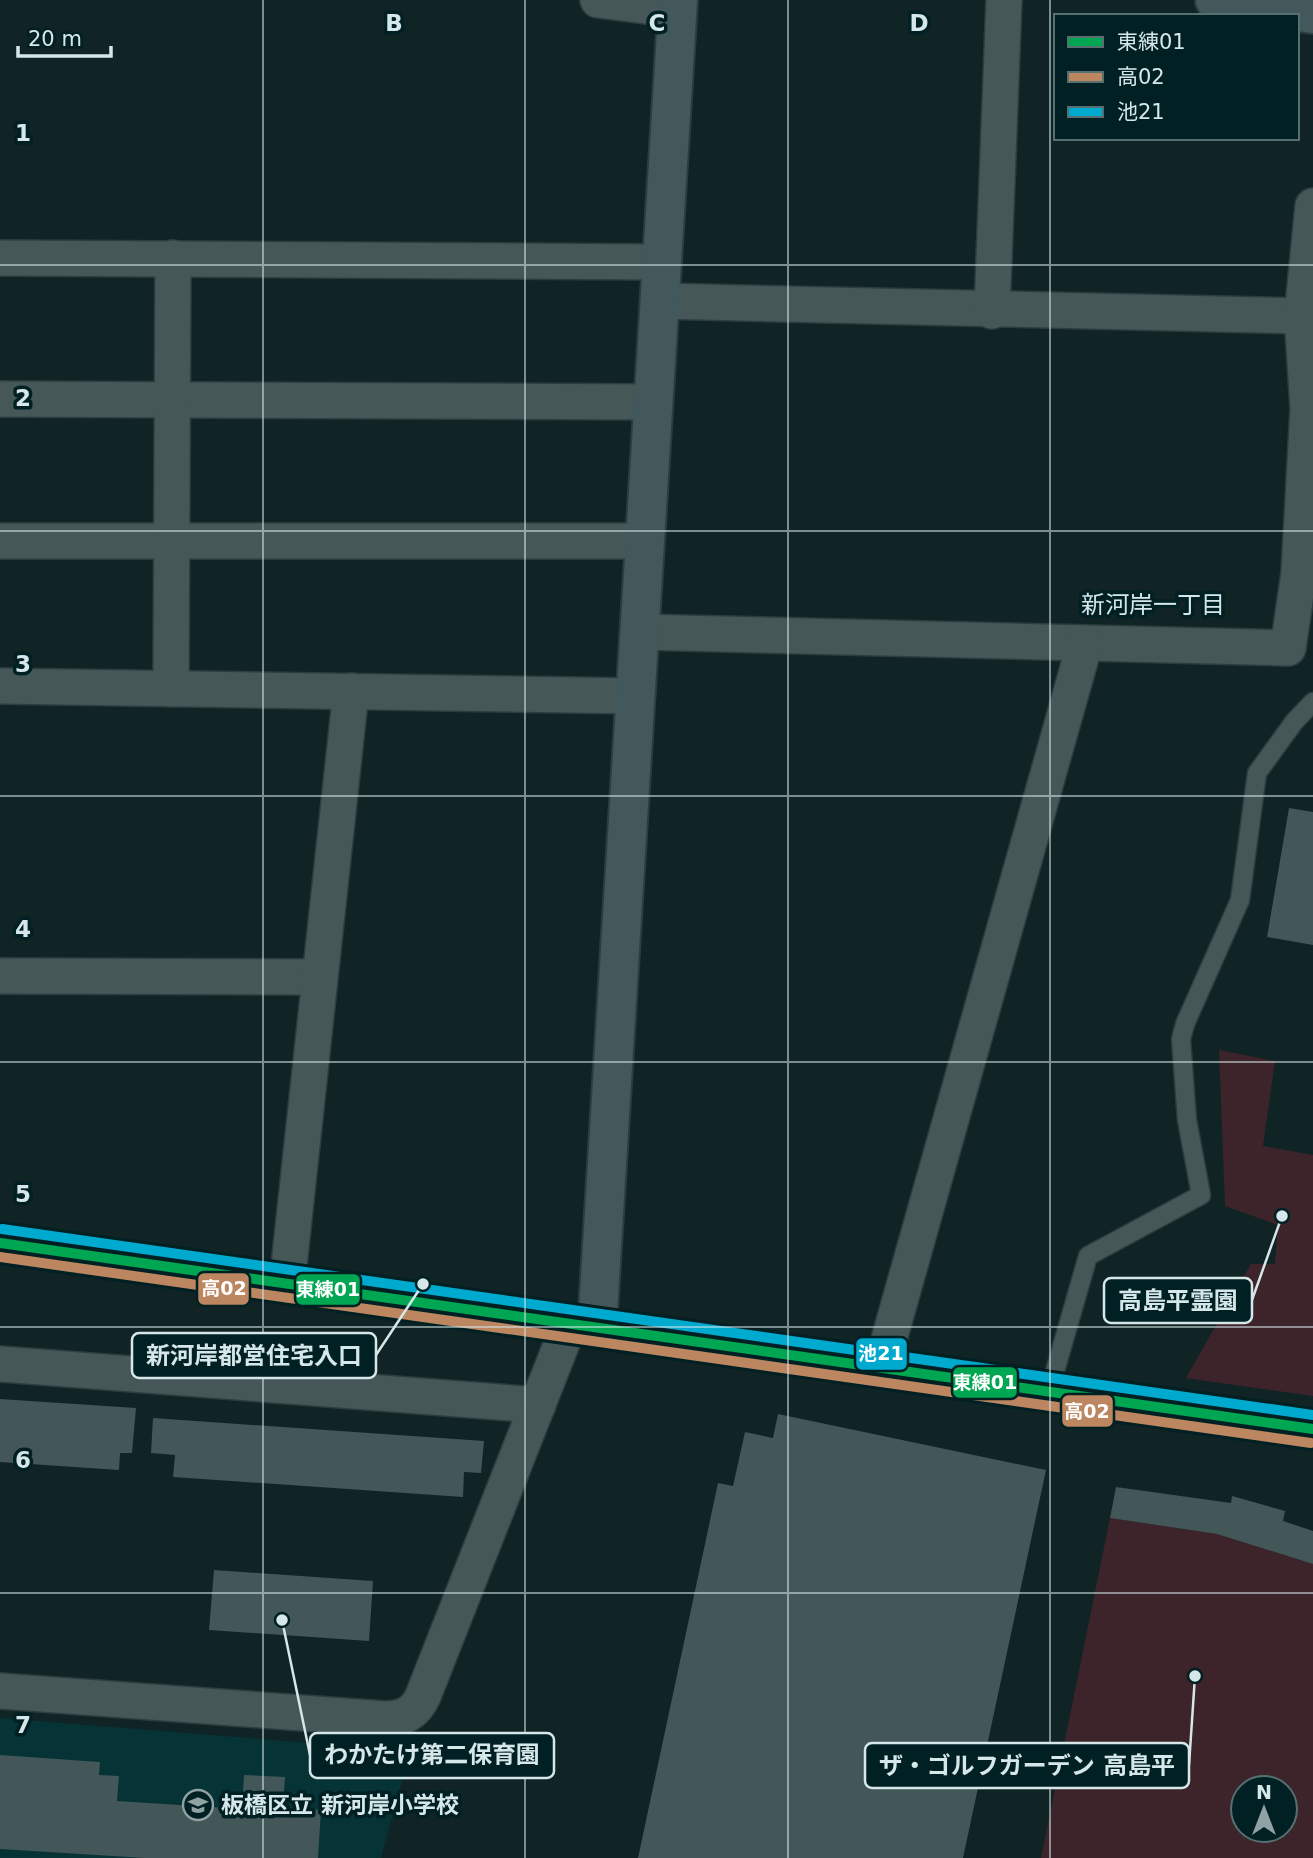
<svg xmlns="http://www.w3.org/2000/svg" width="1313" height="1858" viewBox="0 0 1313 1858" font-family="'DejaVu Sans','Noto Sans JP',sans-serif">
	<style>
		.built { fill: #063336 }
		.green { fill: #3d242a; fill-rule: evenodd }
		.building { fill: #435658 }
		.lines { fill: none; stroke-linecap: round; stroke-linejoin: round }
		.lane-casing { stroke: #2d3d3f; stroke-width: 21 }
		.street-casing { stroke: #2d3d3f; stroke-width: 38 }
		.secondary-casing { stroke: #2d3d3f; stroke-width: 42 }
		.lane { stroke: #465758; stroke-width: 18 }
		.street { stroke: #465758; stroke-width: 35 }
		.secondary { stroke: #42585a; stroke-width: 38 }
		.bus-1-casing { stroke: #002023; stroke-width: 16 }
		.bus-2-casing { stroke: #002023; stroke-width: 16 }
		.bus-3-casing { stroke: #002023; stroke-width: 16 }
		.bus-1 { stroke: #00a651; stroke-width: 10 }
		.bus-2 { stroke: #bb8660; stroke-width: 10 }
		.bus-3 { stroke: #00a9ce; stroke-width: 10 }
		.grid { fill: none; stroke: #d6e7e9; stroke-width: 2; stroke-opacity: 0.55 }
		.labels { text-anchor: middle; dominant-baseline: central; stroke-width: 7; stroke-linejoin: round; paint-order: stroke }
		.poi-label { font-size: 23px; font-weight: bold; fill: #d6e7e9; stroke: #002023; text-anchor: start }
		.neighbourhood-label { font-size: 24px; fill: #d6e7e9; stroke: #002023 }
		.grid-label { font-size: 23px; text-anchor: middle; font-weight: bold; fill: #d6e7e9; stroke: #002023; stroke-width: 7; stroke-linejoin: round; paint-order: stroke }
		.leader { fill: none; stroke: #d6e7e9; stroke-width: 2.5 }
		.callout-dot { fill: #d6e7e9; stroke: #002023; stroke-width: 2.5 }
		.callout { fill: #002023; stroke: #d6e7e9; stroke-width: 2.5 }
		.callout-label { font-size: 24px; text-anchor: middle; font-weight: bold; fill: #d6e7e9 }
		.line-badge { stroke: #002023; stroke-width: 2.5 }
		.badge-label { font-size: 19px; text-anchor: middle; font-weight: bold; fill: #fff }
	</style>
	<rect width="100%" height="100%" fill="#102325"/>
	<!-- built -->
	<path class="built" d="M0,1718L410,1751L381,1858H0Z"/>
	<!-- green -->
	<g class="green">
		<path d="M1219,1050L1275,1061L1263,1146L1313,1155V1396L1186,1378L1251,1264H1275L1278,1225L1225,1206Z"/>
		<path d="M1110,1518L1217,1534L1313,1564V1858H1041ZM1243,1788H1285V1830H1243Z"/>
	</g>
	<!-- building -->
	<g class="building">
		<path d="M1289,808L1313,812V945L1267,937Z"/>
		<path d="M0,1399L136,1408L132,1453H120L119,1470L0,1462Z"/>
		<path d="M778,1414L1046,1470L963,1858H638L718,1483L733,1486L745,1432L773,1438Z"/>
		<path d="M153,1418L484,1441L481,1473L464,1472L463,1497L173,1477L175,1455L151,1453Z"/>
		<path d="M1116,1487L1231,1503L1232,1496L1285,1511L1283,1521L1313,1531V1564L1217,1534L1110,1518Z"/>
		<path d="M214,1570L373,1581L369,1641L209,1630Z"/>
		<path d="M0,1755L100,1762L99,1775L119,1776L117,1801L242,1809L244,1775L285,1777L283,1807L321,1810L318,1858H144L0,1849Z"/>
	</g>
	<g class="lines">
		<!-- lane casing -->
		<g class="lane-casing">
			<path id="lane" d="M1049,1392L1088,1256L1201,1195L1187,1120L1181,1039L1185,1024L1240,900L1257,773L1294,722L1313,702"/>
		</g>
		<!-- street casing -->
		<g class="street-casing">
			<g id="street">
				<path d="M598,0L677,10"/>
				<path d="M0,258L662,262"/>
				<path d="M660,301L1302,316"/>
				<path d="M992,311L1004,0"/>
				<path d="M0,399L653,402"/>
				<path d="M0,541H644"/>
				<path d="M640,632L1288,648L1299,573L1308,408L1302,316L1313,206"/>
				<path d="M0,686L636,696"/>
				<path d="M171,689L173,258"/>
				<path d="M0,976L319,977"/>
				<path d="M287,1284L351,691"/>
				<path d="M0,1364L538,1405"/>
				<path d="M881,1368L1085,643"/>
				<path d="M0,1691L385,1719C404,1719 415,1713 423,1696L569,1325"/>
			</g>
		</g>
		<!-- secondary casing -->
		<g class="secondary-casing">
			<g id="secondary">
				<path d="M1215,0L1313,14"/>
				<path d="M0,1243L1313,1429"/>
				<path d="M597,1328L678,0"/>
			</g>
		</g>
		<!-- lane -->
		<use href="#lane" class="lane"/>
		<!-- street -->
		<use href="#street" class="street"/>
		<!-- secondary -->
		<use href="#secondary" class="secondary"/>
		<!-- bus-1 casing -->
		<g class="bus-1-casing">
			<path id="bus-1" d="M0,1243L1313,1429"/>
		</g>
		<!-- bus-2 casing -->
		<g class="bus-2-casing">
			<path id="bus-2" d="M0,1257L1311,1443"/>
		</g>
		<!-- bus-3 casing -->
		<g class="bus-3-casing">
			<path id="bus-3" d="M2,1229L1313,1415"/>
		</g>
		<!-- bus-1 -->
		<use href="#bus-1" class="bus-1"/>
		<!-- bus-2 -->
		<use href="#bus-2" class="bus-2"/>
		<!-- bus-3 -->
		<use href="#bus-3" class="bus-3"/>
	</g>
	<!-- grid -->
	<path class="grid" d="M263,0V1858M525,0V1858M788,0V1858M1050,0V1858M0,265H1313M0,531H1313M0,796H1313M0,1062H1313M0,1327H1313M0,1593H1313"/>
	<!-- icons -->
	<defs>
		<g id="school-ring" transform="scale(1.575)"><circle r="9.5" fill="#002023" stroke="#91a2a4" stroke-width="1.5"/><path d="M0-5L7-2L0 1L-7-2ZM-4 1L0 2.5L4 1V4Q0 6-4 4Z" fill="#91a2a4"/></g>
	</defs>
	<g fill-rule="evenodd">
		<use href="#school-ring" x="198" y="1805"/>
	</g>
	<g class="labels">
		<!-- poi labels -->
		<g class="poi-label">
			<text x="221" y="1805">板橋区立 新河岸小学校</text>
		</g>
		<!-- neighbourhood labels -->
		<g class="neighbourhood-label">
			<text x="1153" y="605">新河岸一丁目</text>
		</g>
	</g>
	<g class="grid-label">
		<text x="394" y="31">B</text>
		<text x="657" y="31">C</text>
		<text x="919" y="31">D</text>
		<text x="23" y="141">1</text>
		<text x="23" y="406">2</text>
		<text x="23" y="672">3</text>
		<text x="23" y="937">4</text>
		<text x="23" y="1202">5</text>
		<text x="23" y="1468">6</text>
		<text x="23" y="1733">7</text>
	</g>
	<!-- callouts -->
	<path class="leader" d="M1282 1216L1252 1300M423 1284L376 1355M282 1620L310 1755M1195 1676L1189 1765"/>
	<g class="callout-dot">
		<circle cx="1282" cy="1216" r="7"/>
		<circle cx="423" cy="1284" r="7"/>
		<circle cx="282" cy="1620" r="7"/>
		<circle cx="1195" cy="1676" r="7"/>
	</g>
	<g class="callout">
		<rect x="1104" y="1278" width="148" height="45" rx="7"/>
		<rect x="132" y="1333" width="244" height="45" rx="7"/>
		<rect x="310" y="1733" width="244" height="45" rx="7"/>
		<rect x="865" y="1743" width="324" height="45" rx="7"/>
	</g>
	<g class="callout-label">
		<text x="1178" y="1309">高島平霊園</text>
		<text x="254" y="1364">新河岸都営住宅入口</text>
		<text x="432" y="1763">わかたけ第二保育園</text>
		<text x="1027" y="1774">ザ・ゴルフガーデン 高島平</text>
	</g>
	<g class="line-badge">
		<rect x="197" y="1272" width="53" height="34" rx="7" fill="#bb8660"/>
		<rect x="295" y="1273" width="66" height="33" rx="7" fill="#00a651"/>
		<rect x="855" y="1337" width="53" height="34" rx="7" fill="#00a9ce"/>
		<rect x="952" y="1366" width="66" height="33" rx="7" fill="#00a651"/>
		<rect x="1061" y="1394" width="53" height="34" rx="7" fill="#bb8660"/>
	</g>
	<g class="badge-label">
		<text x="224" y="1295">高02</text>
		<text x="328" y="1296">東練01</text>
		<text x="881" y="1360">池21</text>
		<text x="985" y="1389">東練01</text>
		<text x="1087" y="1418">高02</text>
	</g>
	<!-- legend -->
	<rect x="1054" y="14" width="245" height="126" fill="#002023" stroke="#567072" stroke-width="2"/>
	<rect x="1068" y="37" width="35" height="10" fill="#00a651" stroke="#567072" stroke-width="2"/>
	<text x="1117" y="49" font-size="21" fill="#d6e7e9">東練01</text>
	<rect x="1068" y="72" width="35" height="10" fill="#bb8660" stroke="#567072" stroke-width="2"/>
	<text x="1117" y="84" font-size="21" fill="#d6e7e9">高02</text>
	<rect x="1068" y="107" width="35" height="10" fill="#00a9ce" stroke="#567072" stroke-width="2"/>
	<text x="1117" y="119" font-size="21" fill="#d6e7e9">池21</text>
	<!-- north arrow -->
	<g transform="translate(1264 1809)"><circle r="33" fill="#002023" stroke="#567072" stroke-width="2"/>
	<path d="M0-5L12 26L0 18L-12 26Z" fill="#91a2a4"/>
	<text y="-10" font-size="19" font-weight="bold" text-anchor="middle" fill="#d6e7e9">N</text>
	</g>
	<!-- scale -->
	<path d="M18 46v10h93v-10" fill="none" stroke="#d6e7e9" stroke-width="3.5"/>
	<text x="28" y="46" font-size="21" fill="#d6e7e9" stroke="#002023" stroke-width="5" paint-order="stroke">20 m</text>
</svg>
